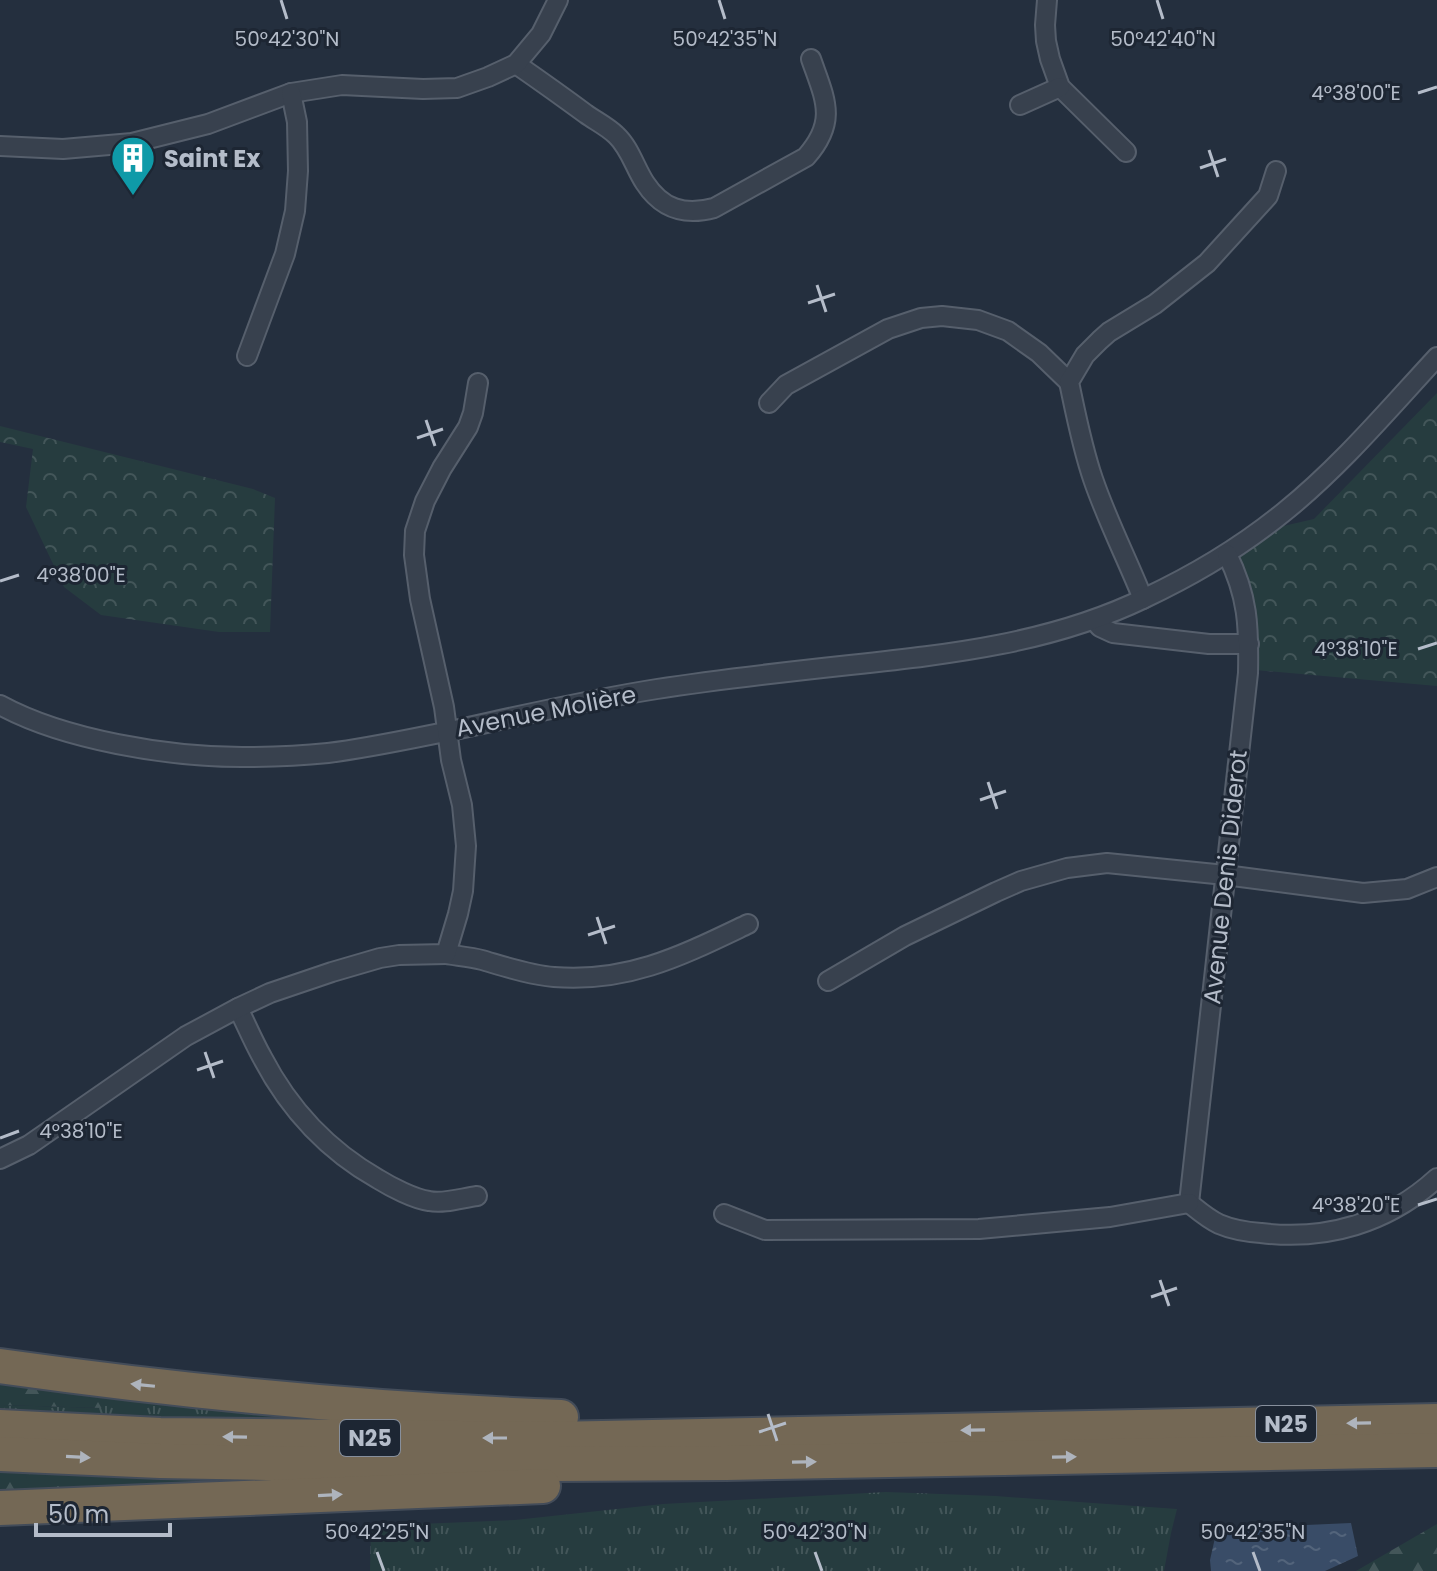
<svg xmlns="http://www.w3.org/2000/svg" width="1437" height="1571" viewBox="0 0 1437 1571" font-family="Poppins,sans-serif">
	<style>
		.grass { fill: url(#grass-tufts) }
		.forest { fill: url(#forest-firs) }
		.park { fill: url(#park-crowns) }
		.water { fill: url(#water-ripples) }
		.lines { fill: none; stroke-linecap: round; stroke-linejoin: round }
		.street-casing { stroke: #565f6c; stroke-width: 22 }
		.highway-casing { stroke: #434c59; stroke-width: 38 }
		.street { stroke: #38414e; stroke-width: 18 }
		.highway { stroke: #746855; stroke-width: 34 }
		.oneway { fill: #aeb4bd }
		.ticks { fill: none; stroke: #b4bcc9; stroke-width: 3 }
		.labels { text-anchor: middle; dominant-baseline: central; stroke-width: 6; stroke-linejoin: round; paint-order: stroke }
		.shield { fill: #1d2633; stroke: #878f9c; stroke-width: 2 }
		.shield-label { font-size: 22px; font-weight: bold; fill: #b4bcc9 }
		.poi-label { font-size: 24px; font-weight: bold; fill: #b4bcc9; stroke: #1d2633; text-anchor: start }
		.street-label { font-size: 24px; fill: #b4bcc9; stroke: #1d2633 }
		.ticks-label { font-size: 20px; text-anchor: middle; fill: #b4bcc9; stroke: #1d2633; stroke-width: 6; stroke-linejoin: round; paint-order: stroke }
	</style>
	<defs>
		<pattern id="grass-tufts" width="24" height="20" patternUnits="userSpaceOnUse" patternTransform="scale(2)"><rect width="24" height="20" fill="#263c3f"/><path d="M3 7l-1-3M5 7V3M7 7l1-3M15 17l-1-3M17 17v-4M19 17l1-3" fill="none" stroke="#435659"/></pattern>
		<pattern id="forest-firs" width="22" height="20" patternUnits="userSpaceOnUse" patternTransform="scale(2)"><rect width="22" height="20" fill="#263c3f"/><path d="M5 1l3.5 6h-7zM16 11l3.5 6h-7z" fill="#435659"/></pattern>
		<pattern id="park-crowns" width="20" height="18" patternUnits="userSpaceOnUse" patternTransform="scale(2)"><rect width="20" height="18" fill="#263c3f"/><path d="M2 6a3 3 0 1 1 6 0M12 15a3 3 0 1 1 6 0" fill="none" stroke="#435659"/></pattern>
		<pattern id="water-ripples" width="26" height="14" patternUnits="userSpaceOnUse" patternTransform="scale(2)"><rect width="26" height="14" fill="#394c67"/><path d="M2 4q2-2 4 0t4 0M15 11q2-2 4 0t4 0" fill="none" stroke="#53647b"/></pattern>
	</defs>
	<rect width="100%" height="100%" fill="#242f3e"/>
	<!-- grass -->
	<g class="grass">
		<path d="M0,1377L389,1418L256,1422L0,1414V1405L101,1408L105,1396L0,1385Z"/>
		<path d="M0,1465L543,1477L0,1499V1491L30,1490L25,1473L0,1472Z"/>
		<path d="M886,1492L995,1496L1177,1509L1171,1533L1164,1571H370L371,1526L515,1520L663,1504Z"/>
	</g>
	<!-- forest -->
	<g class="forest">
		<path d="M0,1385L106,1397L102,1408L0,1405Z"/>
		<path d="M0,1472L25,1473L31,1490L0,1491Z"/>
		<path d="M1437,1524V1571H1356Z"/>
	</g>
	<!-- park -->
	<g class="park">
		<path d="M1437,393V686L1255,670C1259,629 1255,590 1238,553L1279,527L1314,519Z"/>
		<path d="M0,426L253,489L275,498L270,632H219L101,615L64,587L26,507L33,449L0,442Z"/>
	</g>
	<!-- water -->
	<path class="water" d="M1351,1523L1358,1556L1325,1571H1211L1210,1560L1217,1529Z"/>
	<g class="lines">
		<!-- street casing -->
		<g class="street-casing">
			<g id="street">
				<path d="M1047,0L1045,25L1046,41L1050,59L1060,87L1126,152"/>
				<path d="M516,64C539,80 563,97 586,114C596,121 608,127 616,135C630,148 635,168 645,183C662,209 684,216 714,208L806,157C838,121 825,99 811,59"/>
				<path d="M1020,105L1060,87"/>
				<path d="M0,146L63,149L132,143L208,124L291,93L342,85L423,89L457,88L488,77L516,64L541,34L558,0"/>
				<path d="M247,356L285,254L295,211L298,171L297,122L291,93"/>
				<path d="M769,403L786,385L888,329L921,318L942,316L978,320L1008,331L1039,353L1069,382"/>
				<path d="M1143,599C1127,559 1107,520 1093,479C1082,447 1076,415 1069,382L1085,355L1100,340L1109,332L1155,304L1207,263L1268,196L1276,171"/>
				<path d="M1094,620L1100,627L1113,633L1209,644H1249"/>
				<path d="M0,705C64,740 169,757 242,757C270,757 299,756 328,753C369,748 410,739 450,731C519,716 587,700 657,689C721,679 785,672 850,665C952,654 1052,643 1145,598C1194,575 1241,547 1284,512C1340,467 1388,410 1437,357"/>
				<path d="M446,954C458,956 471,957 482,960C506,967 530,975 554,977C629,983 683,955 748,924"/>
				<path d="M828,981L905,936L996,892L1021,881L1067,868L1107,863L1225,875L1363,893L1407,889L1437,877"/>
				<path d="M238,1008C246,1024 253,1041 262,1057C289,1109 327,1150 378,1179C391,1187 414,1199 429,1201C444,1204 462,1198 477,1196"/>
				<path d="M0,1159L29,1145L186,1036L238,1008L270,993L332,972L380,958L399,955L446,954L458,914L463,891L466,846L462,805L451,760L444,707L420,599L414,555L415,531L425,501L442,468L468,427L473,413L478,383"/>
				<path d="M1189,1203L1248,673C1249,626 1248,596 1227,554"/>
				<path d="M1189,1203C1199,1211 1208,1219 1219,1224C1233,1230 1247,1232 1261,1233C1326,1241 1388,1223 1437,1178"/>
				<path d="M724,1214L765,1230L979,1229L1110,1217L1189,1203"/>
			</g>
		</g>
		<!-- highway casing -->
		<g class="highway-casing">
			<g id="highway">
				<path d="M0,1366C186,1392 373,1410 561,1417"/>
				<path d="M0,1427L160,1435L552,1439L1437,1421"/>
				<path d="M0,1454L160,1461L317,1464H554L726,1463L1437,1450"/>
				<path d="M0,1508L543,1486"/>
			</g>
		</g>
		<!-- street -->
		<use href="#street" class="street"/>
		<!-- highway -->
		<use href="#highway" class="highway"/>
	</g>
	<!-- one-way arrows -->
	<defs><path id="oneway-solid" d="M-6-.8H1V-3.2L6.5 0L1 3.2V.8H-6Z" transform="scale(2)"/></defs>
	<g class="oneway">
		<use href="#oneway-solid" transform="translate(143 1385) rotate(-174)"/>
		<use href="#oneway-solid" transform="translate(1359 1423) rotate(179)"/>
		<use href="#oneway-solid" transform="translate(973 1430) rotate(179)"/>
		<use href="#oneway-solid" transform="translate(235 1437) rotate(-179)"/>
		<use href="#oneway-solid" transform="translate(495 1438) rotate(-180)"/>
		<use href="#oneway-solid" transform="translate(78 1457) rotate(3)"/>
		<use href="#oneway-solid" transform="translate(1064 1457) rotate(-1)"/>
		<use href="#oneway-solid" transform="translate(804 1462) rotate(-1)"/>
		<use href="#oneway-solid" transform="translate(330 1495) rotate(-3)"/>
	</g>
	<!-- ticks -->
	<path class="ticks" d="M281,0L287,19M719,0L725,19M1157,0L1163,19M1418,93L1437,87M1209,150L1218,177M1200,168L1226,159M817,285L826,312M808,303L835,294M426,420L435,446M417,438L443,429M0,581L19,575M1418,649L1437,643M988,782L997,809M980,800L1006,791M597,917L606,944M588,935L615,926M205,1052L214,1078M197,1070L223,1061M0,1138L19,1131M1418,1205L1437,1199M1160,1280L1169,1306M1151,1297L1177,1288M768,1414L777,1441M759,1432L786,1423M377,1552L384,1571M815,1552L822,1571M1253,1552L1260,1571"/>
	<!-- icons -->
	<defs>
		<g id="building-pin" transform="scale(2.3)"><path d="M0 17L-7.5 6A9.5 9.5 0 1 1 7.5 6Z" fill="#0f9aa8" stroke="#1d2633"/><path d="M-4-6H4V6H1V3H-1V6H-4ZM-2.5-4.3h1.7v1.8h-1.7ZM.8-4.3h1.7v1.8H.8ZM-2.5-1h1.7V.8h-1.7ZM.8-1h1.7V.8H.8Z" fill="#fff"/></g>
	</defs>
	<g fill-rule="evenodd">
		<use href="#building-pin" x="133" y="158"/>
	</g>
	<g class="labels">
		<!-- shield labels -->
		<g class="shield">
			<rect x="1256" y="1406" width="60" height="36" rx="6"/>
			<rect x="340" y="1420" width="60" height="36" rx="6"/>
		</g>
		<g class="shield-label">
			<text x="1286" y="1424">N25</text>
			<text x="370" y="1438">N25</text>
		</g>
		<!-- poi labels -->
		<g class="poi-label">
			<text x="164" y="158">Saint Ex</text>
		</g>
		<!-- street labels -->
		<g class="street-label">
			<text transform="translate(546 711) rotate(-11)">Avenue Molière</text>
			<text transform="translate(1225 877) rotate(-84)">Avenue Denis Diderot</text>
		</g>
	</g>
	<g class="ticks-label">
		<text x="287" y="46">50°42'30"N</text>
		<text x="725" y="46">50°42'35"N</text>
		<text x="1163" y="46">50°42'40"N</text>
		<text x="1356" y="100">4°38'00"E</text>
		<text x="81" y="582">4°38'00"E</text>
		<text x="1356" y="656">4°38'10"E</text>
		<text x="81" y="1138">4°38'10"E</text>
		<text x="1356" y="1212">4°38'20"E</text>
		<text x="377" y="1539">50°42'25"N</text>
		<text x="815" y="1539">50°42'30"N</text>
		<text x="1253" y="1539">50°42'35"N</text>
	</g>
	<!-- scale -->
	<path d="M36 1523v12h134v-12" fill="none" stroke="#b4bcc9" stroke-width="4"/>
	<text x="48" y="1523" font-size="24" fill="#b4bcc9" stroke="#1d2633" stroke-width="6" paint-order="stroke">50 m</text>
</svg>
